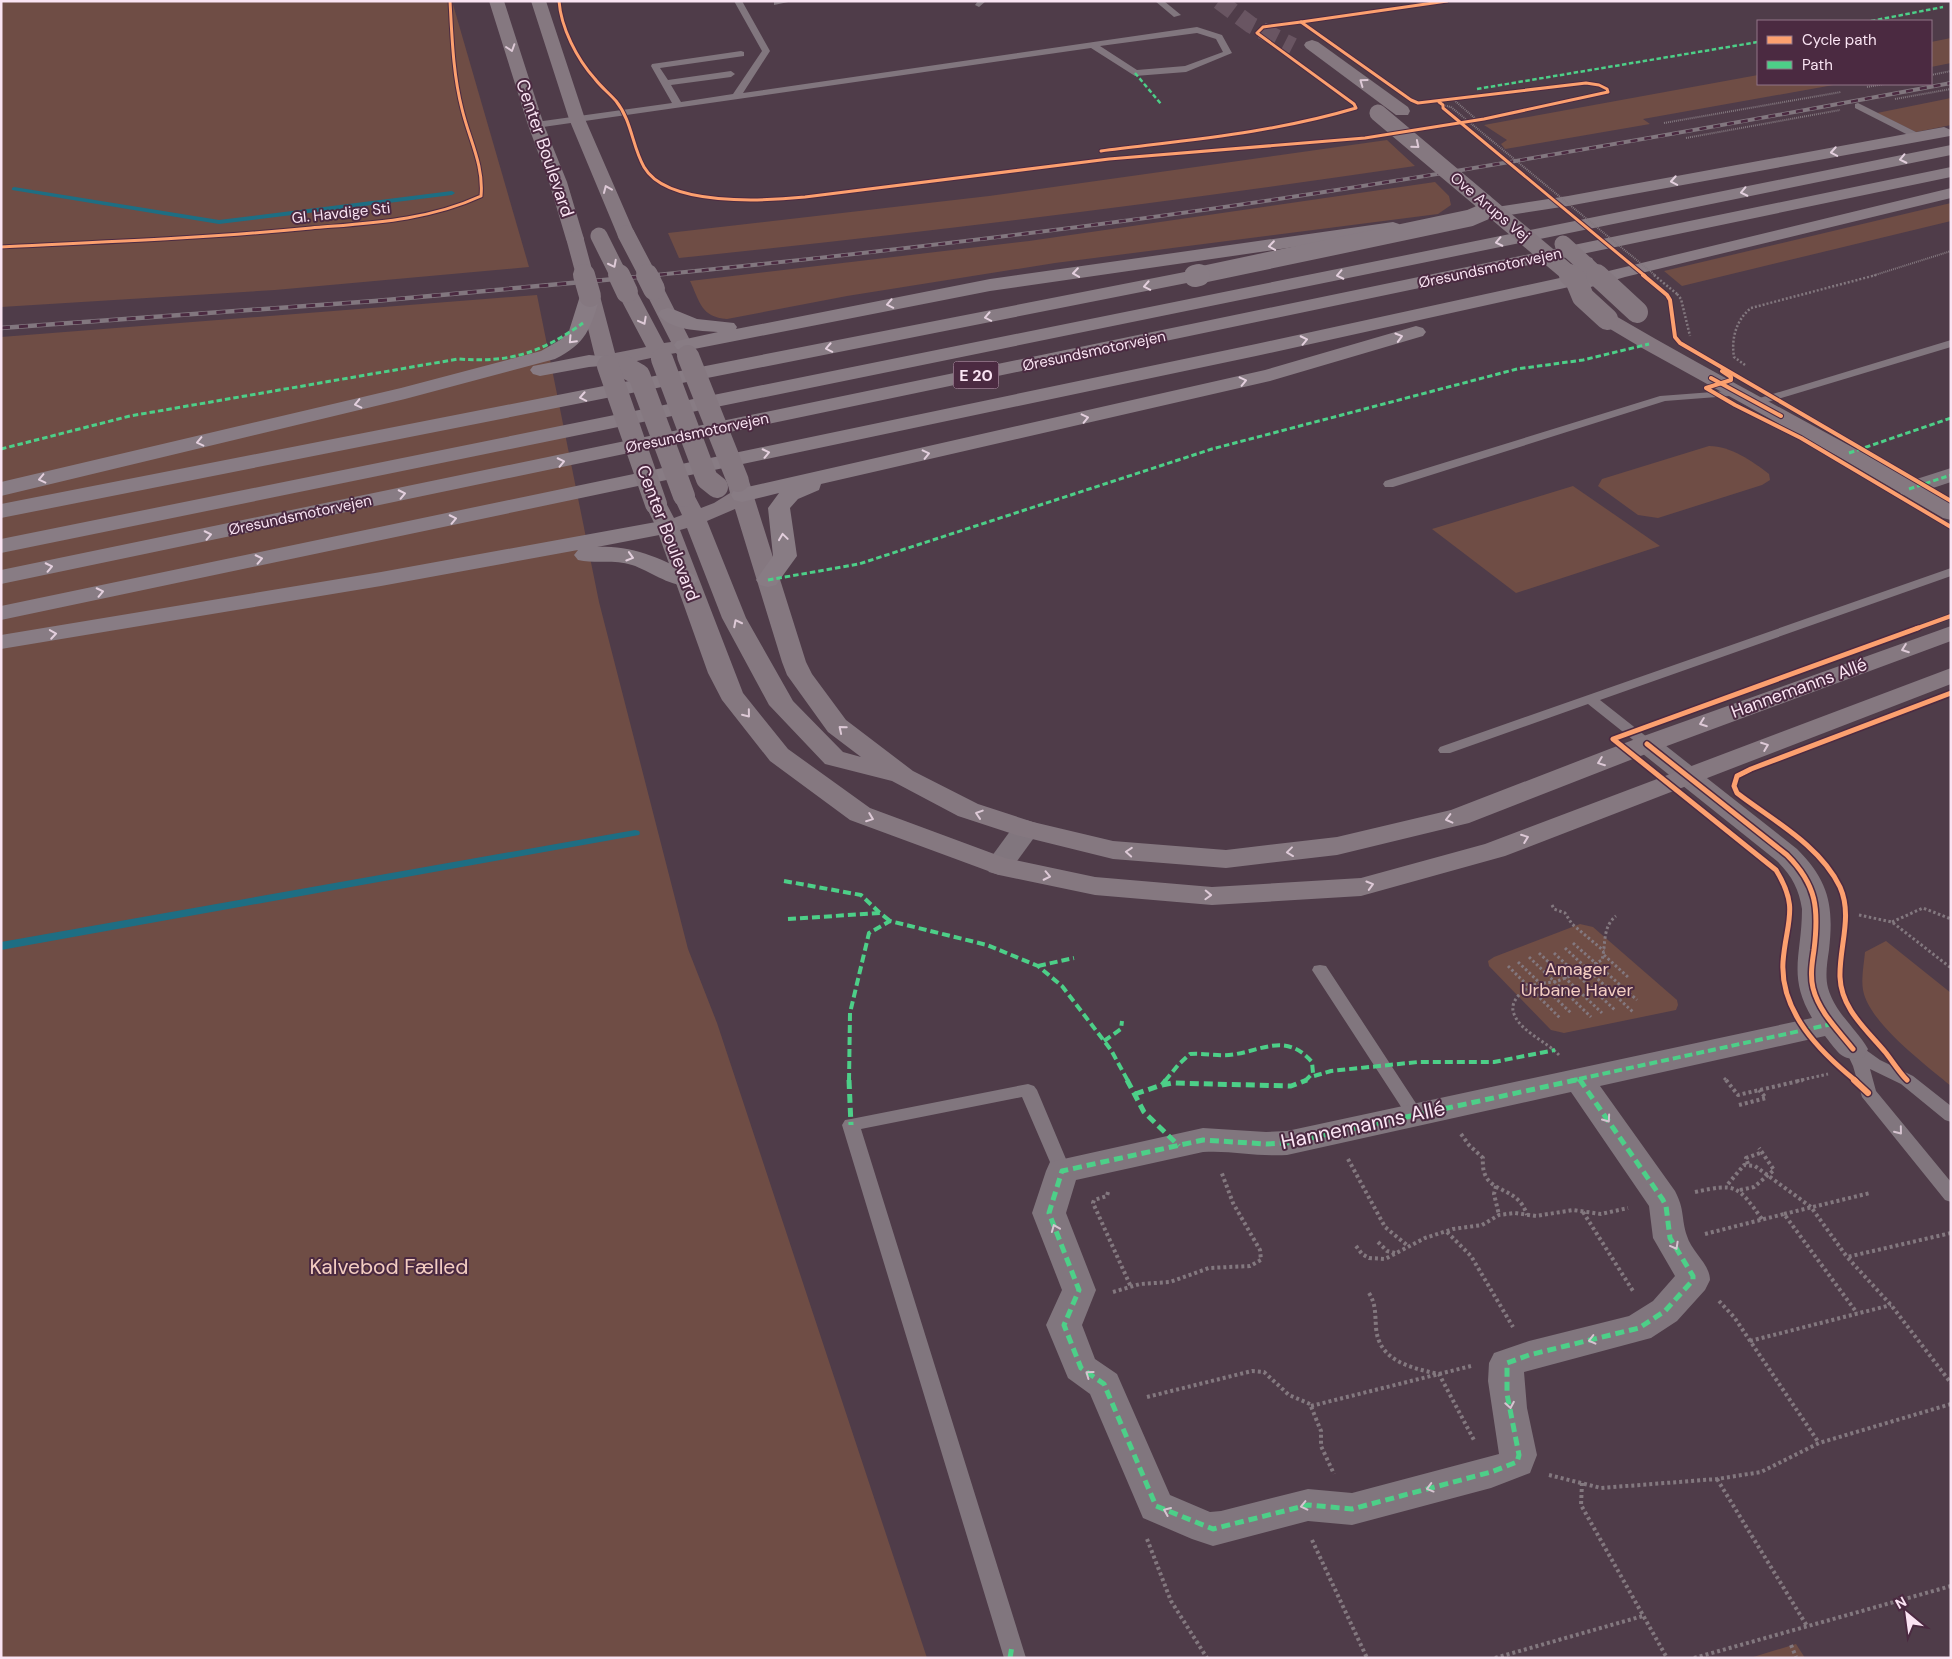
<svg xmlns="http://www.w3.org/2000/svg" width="1952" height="1659" viewBox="0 0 1952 1659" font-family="'DM Sans',sans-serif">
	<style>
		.green { fill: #6f4d45 }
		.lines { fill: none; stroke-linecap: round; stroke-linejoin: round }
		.stream { fill: #1e6e83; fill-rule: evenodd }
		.secondary-tunnel { stroke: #695562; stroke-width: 17; stroke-dasharray: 17 9; stroke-linecap: butt }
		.path-far3 { stroke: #83787f; stroke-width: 2; stroke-dasharray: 1 1; stroke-linecap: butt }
		.path-far2 { stroke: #83787f; stroke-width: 2.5; stroke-dasharray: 2 2; stroke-linecap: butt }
		.path-far1 { stroke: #83787f; stroke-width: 3; stroke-dasharray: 2.5 2.5; stroke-linecap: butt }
		.path { stroke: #83787f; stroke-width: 4; stroke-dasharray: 3 3; stroke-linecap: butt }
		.lane { fill: #81767e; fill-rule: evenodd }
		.street { fill: #81767e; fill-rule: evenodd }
		.secondary { fill: #857880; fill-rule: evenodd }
		.highway { fill: #887c84; fill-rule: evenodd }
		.rail-far1-casing { stroke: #82777f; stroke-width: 4 }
		.rail-casing { stroke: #82777f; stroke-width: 4.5 }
		.rail-far1 { stroke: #4b2a41; stroke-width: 2.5; stroke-dasharray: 7; stroke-linecap: butt }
		.rail { stroke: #4b2a41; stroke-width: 3; stroke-dasharray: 9; stroke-linecap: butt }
		.path-bridge-far1 { stroke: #83787f; stroke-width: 2; stroke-dasharray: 1 1; stroke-linecap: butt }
		.path-bridge { stroke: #83787f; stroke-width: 2.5; stroke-dasharray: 2 2; stroke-linecap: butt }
		.secondary-bridge-far1 { stroke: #857880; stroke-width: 17 }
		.secondary-bridge { stroke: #857880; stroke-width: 22 }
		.highway-bridge-far1 { stroke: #887c84; stroke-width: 17 }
		.highway-bridge { stroke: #887c84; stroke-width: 22 }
		.quiet-far3 { stroke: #4dcf88; stroke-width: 2.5; stroke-dasharray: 4.5 2.5; stroke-linecap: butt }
		.quiet-far2 { stroke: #4dcf88; stroke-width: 3; stroke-dasharray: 5.5 3; stroke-linecap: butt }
		.quiet-far1 { stroke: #4dcf88; stroke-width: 4; stroke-dasharray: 8 4; stroke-linecap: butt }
		.quiet { stroke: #4dcf88; stroke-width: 5; stroke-dasharray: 9 5; stroke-linecap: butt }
		.cycleway-far3-casing { stroke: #4b2a41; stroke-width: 5 }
		.cycleway-far2-casing { stroke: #4b2a41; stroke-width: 6 }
		.cycleway-far1-casing { stroke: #4b2a41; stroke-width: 8 }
		.cycleway-casing { stroke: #4b2a41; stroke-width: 9 }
		.cycleway-far3 { stroke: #fca06f; stroke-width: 3 }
		.cycleway-far2 { stroke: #fca06f; stroke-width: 4 }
		.cycleway-far1 { stroke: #fca06f; stroke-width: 5 }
		.cycleway { stroke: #fca06f; stroke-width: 6 }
		.oneway { stroke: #ddc9d6 }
		.oneway2 { stroke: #e3cfdd }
		.oneway3 { stroke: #d6c3d0 }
		.labels { text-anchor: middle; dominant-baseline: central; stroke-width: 4; stroke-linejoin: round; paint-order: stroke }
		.far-street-label { font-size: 15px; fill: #fae4f3; stroke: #4b2a41 }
		.shield { fill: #4b2a41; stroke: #c6acbe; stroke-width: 1 }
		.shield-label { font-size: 16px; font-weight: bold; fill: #fae4f3 }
		.street-label { font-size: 18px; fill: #fae4f3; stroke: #4b2a41 }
		.park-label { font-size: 18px; fill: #f4cec2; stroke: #4b2a41 }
		.near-street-label { font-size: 21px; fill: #fae4f3; stroke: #4b2a41 }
		.near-park-label { font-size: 21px; fill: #f4cec2; stroke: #4b2a41 }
	</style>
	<rect width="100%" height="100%" fill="#4f3c49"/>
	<!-- green -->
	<g class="green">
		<path d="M1,1H452L529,267L275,290L1,307Z"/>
		<path d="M1951,38V63L1931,67V42Z"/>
		<path d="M1758,75V84H1839L1643,119L1650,124L1505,149L1501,144L1507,140L1484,125Z"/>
		<path d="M1951,98V125L1916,132L1877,113Z"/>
		<path d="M1387,140L1415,166C1170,202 925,233 679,258L668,233L989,196Z"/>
		<path d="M1435,182L1449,196L1451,205L1438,214L1055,263L847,296L727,319C701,317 700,302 690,281L1029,241Z"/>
		<path d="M1951,203V221L1682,286L1664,271Z"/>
		<path d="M537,295L599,602L688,949L717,1023L927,1658H1V337Z"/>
		<path d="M1709,446C1731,446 1752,461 1769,474L1770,480L1762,485L1658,518L1638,515L1598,486L1602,479Z"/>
		<path d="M1573,486L1660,546L1516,593L1432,529Z"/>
		<path d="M1580,924L1593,927L1677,1000L1678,1005L1676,1010L1564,1033L1551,1030L1489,966L1488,961L1494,957Z"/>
		<path d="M1886,941L1951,993V1086C1926,1065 1869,1023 1863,990C1861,978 1864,964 1865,952Z"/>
		<path d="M1796,1644L1805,1658H1750Z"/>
	</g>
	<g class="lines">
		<!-- stream -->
		<g class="stream">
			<path d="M14,187L219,220L452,191L455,193L452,195L219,224L12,190V188Z"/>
			<path d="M635,830L639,831L640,833L639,835L1,950V942Z"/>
		</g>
		<!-- secondary-tunnel -->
		<path class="secondary-tunnel" d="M1219,1L1251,25L1293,46"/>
		<!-- path-far3 -->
		<g class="path-far3">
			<path d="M1931,75L1951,71"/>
			<path d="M1867,87L1884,84"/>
			<path d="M1895,99L1951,89"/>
			<path d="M1454,100L1477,120"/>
			<path d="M1443,105L1451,107"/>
			<path d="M1664,123L1841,92"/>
			<path d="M1686,138L1840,110"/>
			<path d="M1872,276L1951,251"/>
		</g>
		<!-- path-far2 -->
		<g class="path-far2">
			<path d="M1677,294L1681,299L1690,336"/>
			<path d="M1745,365L1734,357C1731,339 1736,320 1751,308L1876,275"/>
		</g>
		<!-- path-far1 -->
		<g class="path-far1">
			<path d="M1552,905L1554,909L1565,913L1572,924L1604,951"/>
			<path d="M1859,915L1892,922L1951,968"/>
			<path d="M1892,922L1923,908L1951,919"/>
			<path d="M1573,943L1637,1000"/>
			<path d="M1565,948L1634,1013"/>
			<path d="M1539,953L1602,1013"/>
			<path d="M1554,953L1616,1011"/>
			<path d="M1604,955L1629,978"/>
			<path d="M1529,957L1591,1017"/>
			<path d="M1518,962L1571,1013"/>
			<path d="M1508,966L1560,1018"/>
			<path d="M1559,1055C1546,1041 1521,1032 1514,1014C1508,1000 1526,987 1537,984C1545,982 1553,983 1560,980C1574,975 1588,967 1602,960C1606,945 1602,927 1616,916"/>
			<path d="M1724,1078L1727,1081"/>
			<path d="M1797,1081L1828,1074"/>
		</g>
		<!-- path -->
		<g class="path">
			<path d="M1726,1080L1738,1095L1803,1080"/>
			<path d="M1739,1105L1766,1098L1759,1090"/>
			<path d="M1461,1134L1469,1145L1483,1158C1480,1197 1517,1182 1527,1215"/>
			<path d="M1348,1159L1385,1227L1408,1246"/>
			<path d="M1748,1164L1746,1158L1763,1152"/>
			<path d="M1728,1184L1744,1165L1755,1166L1811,1207L1847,1257"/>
			<path d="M1496,1186L1494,1194L1499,1215"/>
			<path d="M1740,1190L1754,1187L1774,1170L1759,1148"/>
			<path d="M1108,1192L1107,1196L1094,1200L1093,1203L1131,1287"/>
			<path d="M1695,1192C1737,1183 1737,1185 1762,1219"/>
			<path d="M1583,1212L1633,1291"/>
			<path d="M1784,1214L1870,1193"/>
			<path d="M1447,1232L1471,1256L1513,1327"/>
			<path d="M1951,1233L1847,1257L1891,1305L1951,1383"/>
			<path d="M1705,1234L1784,1214L1857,1313"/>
			<path d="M1378,1242L1387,1251L1395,1253"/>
			<path d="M1356,1246L1362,1254L1369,1258L1385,1259L1425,1238L1453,1229L1482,1225L1499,1215L1515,1213L1536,1216L1573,1210L1601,1214L1628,1208"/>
			<path d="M1113,1292L1140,1284L1170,1282L1209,1268L1250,1266L1261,1260L1260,1250L1233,1203L1221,1171"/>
			<path d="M1369,1293C1376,1304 1375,1314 1376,1327C1378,1361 1411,1368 1439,1374L1475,1442"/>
			<path d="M1719,1301L1734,1317L1819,1443"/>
			<path d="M1750,1341L1891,1305"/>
			<path d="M1147,1397L1252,1371L1264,1372L1289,1395L1310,1404L1321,1431V1446L1334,1474"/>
			<path d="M1311,1406L1471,1366"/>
			<path d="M1549,1475L1601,1488L1717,1479L1761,1472L1819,1443L1951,1404"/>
			<path d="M1717,1479L1807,1626"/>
			<path d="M1582,1483L1581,1505L1667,1658"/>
			<path d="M1147,1539L1171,1601L1207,1658"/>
			<path d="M1312,1540L1367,1658"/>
			<path d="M1791,1645L1796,1657"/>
			<path d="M1495,1658L1643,1616"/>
			<path d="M1694,1658L1951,1586"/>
		</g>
		<!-- lane -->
		<g class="lane">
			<path d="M734,1H742L770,51L743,93L1197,27L1222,35L1232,53L1186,72L1135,76L1091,48L536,128L531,125L536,122L672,103L651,66L652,64L741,51L744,52V56L660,68L668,80L731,71L735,74L731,77L671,85L681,102L733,94L762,51ZM1197,33L1216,39L1223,52L1185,66L1137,70L1100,46Z"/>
			<path d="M774,1H793L774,5Z"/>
			<path d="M978,1H986L979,7L975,5Z"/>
			<path d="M1155,1H1164L1181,15L1174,17Z"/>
			<path d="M1858,103L1922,135L1924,137L1919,140L1916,139L1855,108V104Z"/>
			<path d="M1951,340V347L1761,404H1753L1751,402L1753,400Z"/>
			<path d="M1739,390L1745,393L1743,395L1665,401L1393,487H1385L1383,484L1385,481L1660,396Z"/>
			<path d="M1951,568V576L1600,700L1652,741L1654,744L1652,747H1642L1588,704L1450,753H1440L1438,750L1440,747Z"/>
			<path d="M1320,965L1326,966L1421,1111L1424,1115L1421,1119L1415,1121L1409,1119L1312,970L1314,966Z"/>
			<path d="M1853,1043L1859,1045L1880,1060L1913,1076L1951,1106V1122L1945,1120L1901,1084L1870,1069L1876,1091L1951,1182V1202L1945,1200L1862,1097L1853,1066L1845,1049L1847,1045Z"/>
			<path d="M1028,1084L1034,1086L1037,1090L1071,1171L1068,1176L1062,1178L1056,1176L1022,1097L861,1129L1026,1658H1004L842,1125L845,1120L851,1119Z"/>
		</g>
		<!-- street -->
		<g class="street">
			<path d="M1951,468V482L1909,496L1901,494L1898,489L1901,484Z"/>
			<path d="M1647,736L1656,738L1797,849C1829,881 1834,906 1829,950C1827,963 1825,976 1828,988C1835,1013 1856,1028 1868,1049L1864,1057C1842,1063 1838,1052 1825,1036L1600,1086L1675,1191C1685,1210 1681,1218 1687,1236C1691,1251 1710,1264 1710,1280L1705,1290L1677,1321L1651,1338L1524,1372L1527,1408L1537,1455L1530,1473L1491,1488L1352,1525L1308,1521L1213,1546L1192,1539L1143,1518L1090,1394L1068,1378L1046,1325L1062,1290L1032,1213L1046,1171L1050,1162L1203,1128L1266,1132L1287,1131L1812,1018C1787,975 1802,955 1802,909C1799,889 1792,876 1777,861L1638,750L1634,744L1638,738ZM1571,1092L1649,1206L1653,1238L1675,1276L1653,1301L1629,1316L1529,1341L1494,1353L1489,1363L1488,1381L1499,1454L1352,1493L1308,1489L1221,1511L1210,1512L1170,1495L1117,1374L1095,1359L1082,1325L1096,1290L1066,1213L1076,1180L1203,1152C1231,1150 1259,1157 1287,1155Z"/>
			<path d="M1026,820L1036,823L1040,829L1036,835L1009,872L999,875L989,872L985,866L989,860L1016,823Z"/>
		</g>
		<!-- secondary -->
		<g class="secondary">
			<path d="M489,1H504L544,125L567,182L584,239L582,243L575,245L568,243L566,239L549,182L528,125Z"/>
			<path d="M531,1H546L585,119L635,234L633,238L626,240L619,238L617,234L569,119Z"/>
			<path d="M1312,40L1318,42L1408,107L1410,111L1408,115H1396L1306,48L1304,45L1306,42Z"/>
			<path d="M654,283L661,285L664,289L698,356L695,360L688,362L681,360L676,353L670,354L672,359L669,363L662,365L655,363L651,358L618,365L615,370L608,372L601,370L596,361L580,296L583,292L590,290L597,292L600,296L615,353L646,347L617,292L620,288L627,286L634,288L637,292L664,343L671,342L644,289L647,285Z"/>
			<path d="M1607,313L1614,315C1725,380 1840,438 1951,503V520L1943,518L1841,458L1642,348L1600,323L1597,319L1600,315Z"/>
			<path d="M738,474L746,476L749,481L806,662L812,674L846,720L913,771L978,804L1033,822L1113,841L1226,850L1337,837L1451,810L1638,738L1951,626V641L1656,750L1469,823L1337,855L1226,868L1113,859L1016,835L958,816L892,781L825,764L769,705L722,618L687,528L680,530L743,693L788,749L870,808L1005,858L1095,877L1212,887L1361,878L1485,844L1951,668V684L1505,856L1361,896L1212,905L1095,895L999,875L850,820L770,761L722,700L708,673L656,527L645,504L648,499L656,497L664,499L674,518L682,515L673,496L676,491L684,489L692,491L701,508L714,503L730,493L727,481L730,476ZM735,509L782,662L787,675L828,732L861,757L843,752L793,701L746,618L707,521Z"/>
		</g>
		<!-- highway -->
		<g class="highway">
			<path d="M1944,127L1951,130L1950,136L1568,206L1470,221L1464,220L1461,216L1464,212L1470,211L1568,196Z"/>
			<path d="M1951,145V155L1,553V539Z"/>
			<path d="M1951,167V177L1,584V570Z"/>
			<path d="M1951,188V198L1625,277L1577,291L1569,287L1256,356L1,620V606L1256,344L1569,276C1575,270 1574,264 1578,258L1585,256L1592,258L1594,262L1592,275Z"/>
			<path d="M1393,222L1399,224L1402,228L1399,232L990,291L684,351L677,349L674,345L677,341L718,332C700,331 669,330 658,314L661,310L668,308L675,310L697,319L734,323L737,327L736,329L990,279Z"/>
			<path d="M1195,270L1202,272L1205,276L1202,280L1,518V504Z"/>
			<path d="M590,290L597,292L600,296C591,328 586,344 555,359L405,399L1,496V482L401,388L541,351L560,340L569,331L580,296L583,292Z"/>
			<path d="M1416,326L1423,328L1426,332L1423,336L1270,381L821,484L819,490L798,499L790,508L797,556L776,585L768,587L760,585L756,580L773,556L768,508L779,493L742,502L734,500L731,495L734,490L1265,370Z"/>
			<path d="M589,355L613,357L616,361L613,365L589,367L540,376L533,374L530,370L533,366Z"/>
			<path d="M667,520L675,522L678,527L675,532L597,547C631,544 664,560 694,575L698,580L694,585C674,590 651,571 632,565C614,559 596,564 578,560L574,555L578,550L381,586L1,649V635L381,572Z"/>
		</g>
		<!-- rail-far1 casing -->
		<g class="rail-far1-casing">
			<path id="rail-far1" d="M646,276C868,254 1090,228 1311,194C1525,161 1738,123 1951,83"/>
		</g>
		<!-- rail casing -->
		<g class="rail-casing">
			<path id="rail" d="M1,328L375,301L659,275"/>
		</g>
		<!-- rail-far1 -->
		<use href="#rail-far1" class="rail-far1"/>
		<!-- rail -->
		<use href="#rail" class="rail"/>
		<!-- path-bridge-far1 -->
		<path class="path-bridge-far1" d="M1451,107L1656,276"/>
		<!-- path-bridge -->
		<path class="path-bridge" d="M1654,275L1677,294"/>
		<!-- secondary-bridge-far1 -->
		<g class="secondary-bridge-far1">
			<path d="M1378,113L1572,276"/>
			<path d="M626,234L648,276"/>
			<path d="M599,236L619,276"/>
			<path d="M575,239L585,276"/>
			<path d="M1563,244L1598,276"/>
		</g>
		<!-- secondary-bridge -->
		<g class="secondary-bridge">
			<path d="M584,275L590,296"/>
			<path d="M619,275L627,292"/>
			<path d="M647,275L654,289"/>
			<path d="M1570,275L1576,280L1583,297L1607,319"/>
			<path d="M1597,275L1637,312"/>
			<path d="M688,356L738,481"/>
			<path d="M662,359L707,479L717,487"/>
			<path d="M620,364L639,375L684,496"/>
			<path d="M608,366L656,504"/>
		</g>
		<!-- highway-bridge-far1 -->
		<path class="highway-bridge-far1" d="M1195,276L1470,218L1484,212V202"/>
		<!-- highway-bridge -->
		<path class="highway-bridge" d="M1195,276L1199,275"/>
		<!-- quiet-far3 -->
		<g class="quiet-far3">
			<path d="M1871,21L1943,7"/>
			<path d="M1135,73L1161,104"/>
			<path d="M1477,89L1758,42"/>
		</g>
		<!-- quiet-far2 -->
		<g class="quiet-far2">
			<path d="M1,449L130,416L458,359C510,363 541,353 583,323"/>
			<path d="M1849,453L1951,418"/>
			<path d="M1909,489L1951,475"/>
			<path d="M768,580L859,564L1212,449L1517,369L1583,360L1649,344"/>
		</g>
		<!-- quiet-far1 -->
		<g class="quiet-far1">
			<path d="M784,881L861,895L880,913"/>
			<path d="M788,919L880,913L890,921"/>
			<path d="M1038,966L1074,958"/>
			<path d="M1104,1041L1121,1029L1122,1021"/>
			<path d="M1314,1076L1331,1071L1418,1062H1494L1555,1050"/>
			<path d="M1579,1079L1580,1081"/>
			<path d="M1579,1079L1832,1024"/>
			<path d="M849,1081L850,1013L869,933L890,921L987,945L1038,966L1062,986L1111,1050L1128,1081"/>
			<path d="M1165,1081L1179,1064L1190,1054C1203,1053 1216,1056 1229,1055C1261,1052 1285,1031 1312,1062L1313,1073L1305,1081"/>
			<path d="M1570,1081L1579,1079"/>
		</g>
		<!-- quiet -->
		<g class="quiet">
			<path d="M849,1080L851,1125"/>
			<path d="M1127,1080L1144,1112L1179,1146"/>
			<path d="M1576,1080L1287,1143L1266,1144L1203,1140L1062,1171L1049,1213L1079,1290L1064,1325L1081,1368L1104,1384L1156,1506L1213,1529L1308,1505L1352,1509L1491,1472L1517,1462L1519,1455L1507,1394V1363L1529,1355L1639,1328L1665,1311L1693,1280V1276L1670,1238L1666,1206L1663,1200L1580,1080"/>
			<path d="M1162,1085L1166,1080"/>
			<path d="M1162,1085L1172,1083L1291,1086L1307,1080"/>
			<path d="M1135,1094L1162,1085"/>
			<path d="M1010,1658L1012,1646"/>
		</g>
		<!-- cycleway-far3 casing -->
		<g class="cycleway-far3-casing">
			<g id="cycleway-far3">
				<path d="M559,1C561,28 577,59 595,79C601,87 609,93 616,101C632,121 632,146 644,167C667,207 765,201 805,197L1109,159L1365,138L1484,119L1608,92L1607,89L1599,85L1586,83L1418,103L1411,100L1301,22L1447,1"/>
				<path d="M1439,102L1443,105V108L1645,276"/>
				<path d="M1101,151C1187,140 1273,133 1356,108L1354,104L1257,33L1263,27L1301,22"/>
				<path d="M1,247C104,242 208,238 311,228C369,223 427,221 481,196C484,165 469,139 462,109C453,74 452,37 450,1"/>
			</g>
		</g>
		<!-- cycleway-far2 casing -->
		<g class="cycleway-far2-casing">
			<g id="cycleway-far2">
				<path d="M1643,275L1667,295L1670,300L1675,337L1680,343L1951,501"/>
				<path d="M1722,371L1731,377V380L1706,388L1735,405L1801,438L1951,527"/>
				<path d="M1711,378L1781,416"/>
				<path d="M1915,629L1951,616"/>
			</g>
		</g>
		<!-- cycleway-far1 casing -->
		<g class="cycleway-far1-casing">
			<g id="cycleway-far1">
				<path d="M1647,744L1787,855C1817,885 1819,909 1814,950C1812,963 1810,976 1813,988C1819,1012 1838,1030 1853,1049"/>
				<path d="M1907,1080C1899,1072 1893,1062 1886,1053C1867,1030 1841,1009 1840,977C1839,947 1853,916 1840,887C1820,845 1772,820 1737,793L1734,786L1737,776L1751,769L1951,693"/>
				<path d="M1856,1081C1820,1052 1780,1012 1783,962C1786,921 1800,909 1776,870L1613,739L1918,628"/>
			</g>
		</g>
		<!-- cycleway casing -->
		<g class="cycleway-casing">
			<path id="cycleway" d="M1854,1080L1868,1093"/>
		</g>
		<!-- cycleway-far3 -->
		<use href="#cycleway-far3" class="cycleway-far3"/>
		<!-- cycleway-far2 -->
		<use href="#cycleway-far2" class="cycleway-far2"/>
		<!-- cycleway-far1 -->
		<use href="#cycleway-far1" class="cycleway-far1"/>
		<!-- cycleway -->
		<use href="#cycleway" class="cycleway"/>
	</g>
	<!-- one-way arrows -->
	<defs><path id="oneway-chevron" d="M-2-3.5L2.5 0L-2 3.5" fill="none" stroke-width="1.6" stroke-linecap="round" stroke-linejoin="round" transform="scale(1.25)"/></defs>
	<g class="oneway">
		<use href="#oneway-chevron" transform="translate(511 48) rotate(72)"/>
		<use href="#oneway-chevron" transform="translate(1363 82) rotate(-144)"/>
		<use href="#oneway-chevron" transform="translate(1416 145) rotate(40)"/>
		<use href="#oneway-chevron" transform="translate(607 189) rotate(-113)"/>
		<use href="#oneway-chevron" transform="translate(613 264) rotate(63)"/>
		<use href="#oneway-chevron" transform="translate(643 321) rotate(62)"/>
		<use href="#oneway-chevron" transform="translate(737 623) rotate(-117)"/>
		<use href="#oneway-chevron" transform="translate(1905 649) rotate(160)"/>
		<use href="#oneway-chevron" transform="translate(747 714) rotate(51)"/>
		<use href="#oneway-chevron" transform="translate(1703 723) rotate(160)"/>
		<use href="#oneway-chevron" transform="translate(842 729) rotate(-140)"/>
		<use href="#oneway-chevron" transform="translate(1765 746) rotate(-21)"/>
		<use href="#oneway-chevron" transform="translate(1601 762) rotate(159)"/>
		<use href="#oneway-chevron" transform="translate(979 814) rotate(-162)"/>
		<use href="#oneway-chevron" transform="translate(870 818) rotate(21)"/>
		<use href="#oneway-chevron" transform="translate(1449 819) rotate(166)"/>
		<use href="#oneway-chevron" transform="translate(1525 838) rotate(-21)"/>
		<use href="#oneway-chevron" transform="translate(1129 852) rotate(-176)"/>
		<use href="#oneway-chevron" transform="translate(1290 852) rotate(173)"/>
		<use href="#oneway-chevron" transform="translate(1047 876) rotate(12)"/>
		<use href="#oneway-chevron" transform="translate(1370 885) rotate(-16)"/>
		<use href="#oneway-chevron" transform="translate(1208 895) rotate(2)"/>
	</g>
	<g class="oneway2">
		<use href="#oneway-chevron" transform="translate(1834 152) rotate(170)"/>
		<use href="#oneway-chevron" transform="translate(1903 159) rotate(168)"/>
		<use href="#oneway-chevron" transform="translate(1674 181) rotate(170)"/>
		<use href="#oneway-chevron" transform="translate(1744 192) rotate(168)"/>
		<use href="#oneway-chevron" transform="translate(1499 242) rotate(168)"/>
		<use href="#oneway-chevron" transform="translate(1272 246) rotate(172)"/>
		<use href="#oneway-chevron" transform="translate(1076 273) rotate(172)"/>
		<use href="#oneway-chevron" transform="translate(1340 275) rotate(168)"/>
		<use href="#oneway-chevron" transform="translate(1147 286) rotate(169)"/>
		<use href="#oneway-chevron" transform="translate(890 304) rotate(169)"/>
		<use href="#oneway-chevron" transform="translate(988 317) rotate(169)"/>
		<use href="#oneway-chevron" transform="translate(1399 337) rotate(-16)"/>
		<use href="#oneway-chevron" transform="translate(572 340) rotate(133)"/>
		<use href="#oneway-chevron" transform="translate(1304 340) rotate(-12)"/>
		<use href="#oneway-chevron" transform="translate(829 348) rotate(169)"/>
		<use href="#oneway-chevron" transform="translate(1243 381) rotate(-13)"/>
		<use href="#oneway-chevron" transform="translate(583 397) rotate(169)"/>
		<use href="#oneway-chevron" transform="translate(358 404) rotate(167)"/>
		<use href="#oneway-chevron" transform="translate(1085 418) rotate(-13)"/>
		<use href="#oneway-chevron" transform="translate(200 442) rotate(167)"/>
		<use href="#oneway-chevron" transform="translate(766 453) rotate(-12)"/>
		<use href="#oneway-chevron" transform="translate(926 454) rotate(-13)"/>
		<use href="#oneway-chevron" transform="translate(561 462) rotate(-12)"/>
		<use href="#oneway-chevron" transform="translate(42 479) rotate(167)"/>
		<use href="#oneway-chevron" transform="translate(402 494) rotate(-12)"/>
		<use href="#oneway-chevron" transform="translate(453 519) rotate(-12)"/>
		<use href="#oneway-chevron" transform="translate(208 535) rotate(-12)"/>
		<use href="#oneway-chevron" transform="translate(783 537) rotate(-98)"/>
		<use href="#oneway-chevron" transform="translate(630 557) rotate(17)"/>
		<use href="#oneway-chevron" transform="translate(259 559) rotate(-12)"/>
		<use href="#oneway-chevron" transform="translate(49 567) rotate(-12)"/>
		<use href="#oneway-chevron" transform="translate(100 592) rotate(-12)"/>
		<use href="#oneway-chevron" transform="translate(53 634) rotate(-9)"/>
	</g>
	<g class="oneway3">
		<use href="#oneway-chevron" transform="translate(1607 1119) rotate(55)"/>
		<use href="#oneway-chevron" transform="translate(1899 1131) rotate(51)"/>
		<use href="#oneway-chevron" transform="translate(1055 1228) rotate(-112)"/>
		<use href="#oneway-chevron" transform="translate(1675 1246) rotate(61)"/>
		<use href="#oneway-chevron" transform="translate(1592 1340) rotate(166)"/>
		<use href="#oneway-chevron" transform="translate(1089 1374) rotate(-144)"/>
		<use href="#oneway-chevron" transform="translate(1510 1405) rotate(80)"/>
		<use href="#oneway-chevron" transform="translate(1430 1488) rotate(165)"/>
		<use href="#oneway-chevron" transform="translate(1304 1506) rotate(167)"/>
		<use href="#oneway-chevron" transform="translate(1167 1511) rotate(-157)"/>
	</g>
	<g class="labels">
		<!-- far-street labels -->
		<g class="far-street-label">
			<text transform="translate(1490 207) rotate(40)">Ove Arups Vej</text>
			<text transform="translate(341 213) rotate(-6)">Gl. Havdige Sti</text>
			<text transform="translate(1490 268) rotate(-12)">Øresundsmotorvejen</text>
			<text transform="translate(1094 351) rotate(-12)">Øresundsmotorvejen</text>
			<text transform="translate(697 433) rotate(-12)">Øresundsmotorvejen</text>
			<text transform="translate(300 515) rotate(-12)">Øresundsmotorvejen</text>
		</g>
		<!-- shield labels -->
		<rect class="shield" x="953.5" y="361.5" width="45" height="27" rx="4"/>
		<g class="shield-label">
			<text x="976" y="375">E 20</text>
		</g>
		<!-- street labels -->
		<g class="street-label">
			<text transform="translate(545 148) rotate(71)">Center Boulevard</text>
			<text transform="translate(668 533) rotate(69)">Center Boulevard</text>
			<text transform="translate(1799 688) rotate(-20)">Hannemanns Allé</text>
		</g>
		<!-- park labels -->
		<g class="park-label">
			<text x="1577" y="969">Amager<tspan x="1577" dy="21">Urbane Haver</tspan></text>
		</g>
		<!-- near-street labels -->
		<g class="near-street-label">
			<text transform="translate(1363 1125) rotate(-12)">Hannemanns Allé</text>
		</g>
		<!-- near-park labels -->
		<g class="near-park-label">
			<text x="389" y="1267">Kalvebod Fælled</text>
		</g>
	</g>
	<!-- border -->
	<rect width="1952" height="1659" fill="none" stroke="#fae4f3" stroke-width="5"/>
	<!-- legend -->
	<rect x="1757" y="20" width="175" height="65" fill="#4b2a41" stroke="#917488"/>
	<rect x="1767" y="36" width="25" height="8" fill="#fca06f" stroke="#917488"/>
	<text x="1802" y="45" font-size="15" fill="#fae4f3">Cycle path</text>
	<rect x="1767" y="61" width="25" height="8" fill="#4dcf88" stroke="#917488"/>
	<text x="1802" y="70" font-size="15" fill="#fae4f3">Path</text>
	<!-- north arrow -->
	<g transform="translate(1907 1614) rotate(331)" stroke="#4b2a41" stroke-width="4" paint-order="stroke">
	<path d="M0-4L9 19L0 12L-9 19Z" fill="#fae4f3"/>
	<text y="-8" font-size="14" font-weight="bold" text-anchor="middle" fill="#fae4f3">N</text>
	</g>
</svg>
